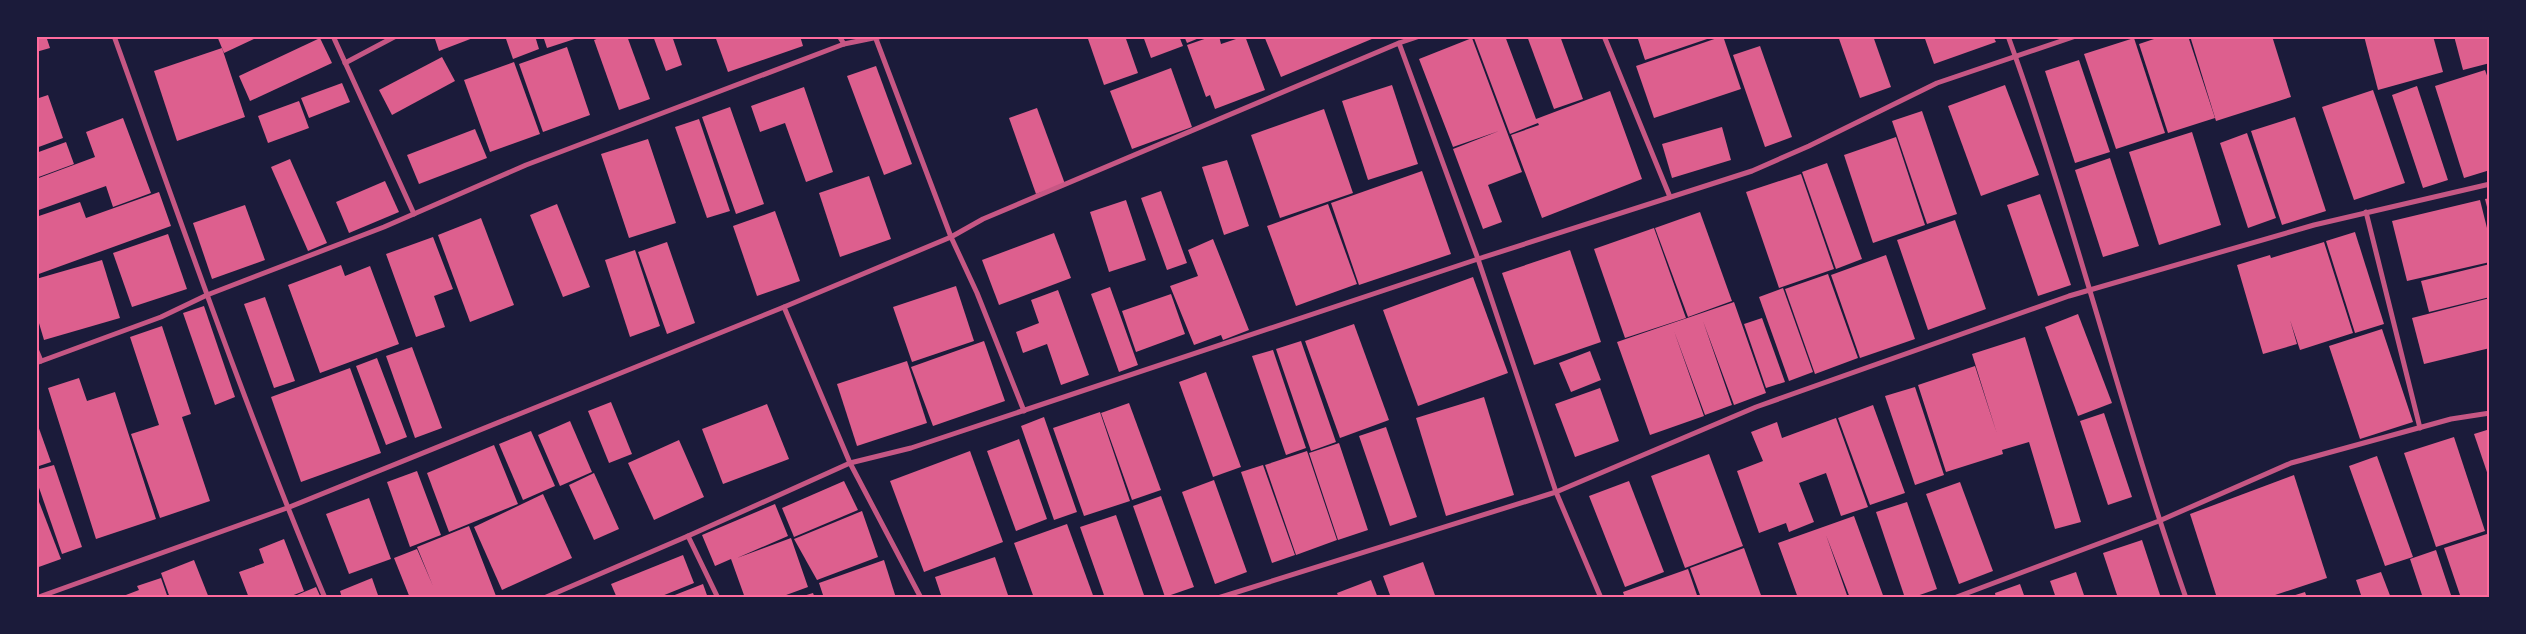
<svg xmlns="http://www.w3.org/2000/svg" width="2526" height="634" viewBox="0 0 2526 634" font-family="Commissioner,sans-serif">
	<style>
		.building { fill: #dd5f8e }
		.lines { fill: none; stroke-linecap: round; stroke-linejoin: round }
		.minor { stroke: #c65784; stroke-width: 5 }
		.neatline { fill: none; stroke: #ff6b9d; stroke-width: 2 }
	</style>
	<rect width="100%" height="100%" fill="#1b1b3a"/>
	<!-- building -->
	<g class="building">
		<path d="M36,36H46L50,48L36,52Z"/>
		<path d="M217,36H260L224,53Z"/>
		<path d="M434,36H473V38L439,51Z"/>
		<path d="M505,36H535L539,49L513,59Z"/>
		<path d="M543,36H581V37L547,48Z"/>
		<path d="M604,36H627L650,99L619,110L594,40Z"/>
		<path d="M653,36H672L682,65L666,71Z"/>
		<path d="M715,36H800L803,46L728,72Z"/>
		<path d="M1087,36H1125L1138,73L1104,85Z"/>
		<path d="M1143,36H1179L1183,46L1151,58Z"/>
		<path d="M1184,36H1204L1187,43Z"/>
		<path d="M1213,36H1219L1221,44L1245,36L1265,90L1215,109L1210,95L1206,97L1187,45Z"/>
		<path d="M1264,36H1379L1281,77Z"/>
		<path d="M1478,36H1505L1536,119L1610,91L1642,179L1542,218L1511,135L1539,125L1538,123L1510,134L1474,38Z"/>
		<path d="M1527,36H1560L1583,99L1554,109Z"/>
		<path d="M1637,36H1713V37L1645,60Z"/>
		<path d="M1723,36L1741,89L1654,118L1636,66Z"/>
		<path d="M1838,36H1873L1891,87L1860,98Z"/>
		<path d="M1924,36H1993L1996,42L1934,64Z"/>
		<path d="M2163,36H2188L2215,118L2168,133L2139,44Z"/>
		<path d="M2190,36H2272L2291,97L2216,121Z"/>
		<path d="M2364,36H2433L2443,72L2378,90Z"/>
		<path d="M2454,36H2490V63L2463,70Z"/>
		<path d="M320,38L332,63L250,101L239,76Z"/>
		<path d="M1472,38L1522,172L1488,185L1502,222L1483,229L1453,149L1499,131L1453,147L1419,59Z"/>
		<path d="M2134,38L2165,133L2116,149L2084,54Z"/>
		<path d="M1760,46L1792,137L1765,147L1733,55Z"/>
		<path d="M567,47L590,115L543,132L519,64Z"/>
		<path d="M222,48L245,117L177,141L154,71Z"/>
		<path d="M442,57L455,81L392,115L379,90Z"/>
		<path d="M2079,60L2110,152L2075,163L2045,71Z"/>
		<path d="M514,62L540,134L490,152L464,80Z"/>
		<path d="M876,66L912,164L884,175L847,76Z"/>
		<path d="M1171,68L1192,127L1132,149L1110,91Z"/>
		<path d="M2485,70L2490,84V170L2464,178L2435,86Z"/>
		<path d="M342,83L350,102L309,118L301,98Z"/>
		<path d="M1392,85L1418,164L1368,180L1342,101Z"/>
		<path d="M2005,85L2039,175L1981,196L1948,106Z"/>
		<path d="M2417,86L2448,180L2423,188L2392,95Z"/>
		<path d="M804,87L833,172L806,182L785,123L760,132L751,106Z"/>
		<path d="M2373,90L2405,183L2354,200L2322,107Z"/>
		<path d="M48,95L63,138L36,148V99Z"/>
		<path d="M299,101L309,128L268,143L258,116Z"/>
		<path d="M730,107L764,204L736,214L702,117Z"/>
		<path d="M1037,108L1065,184L1036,194L1009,118Z"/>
		<path d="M1324,109L1353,193L1280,218L1251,135Z"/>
		<path d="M1922,111L1957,214L1927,224L1892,121Z"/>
		<path d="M2295,117L2326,211L2282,225L2251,131Z"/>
		<path d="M123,118L151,193L113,207L106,186L36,211V179L95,157L86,132Z"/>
		<path d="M699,119L730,211L707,218L675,127Z"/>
		<path d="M1722,127L1731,160L1672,178L1662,144Z"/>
		<path d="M475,129L487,158L419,184L407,155Z"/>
		<path d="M2192,132L2221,225L2159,245L2129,152Z"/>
		<path d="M2247,133L2276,218L2248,228L2220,143Z"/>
		<path d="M1896,137L1925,225L1873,243L1844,155Z"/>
		<path d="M648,139L676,223L629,238L601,154Z"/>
		<path d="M66,142L74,164L36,178V153Z"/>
		<path d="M2110,158L2139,246L2103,257L2075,170Z"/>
		<path d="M290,159L327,243L308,251L271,167Z"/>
		<path d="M1227,160L1249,226L1224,235L1202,167Z"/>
		<path d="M1827,163L1862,259L1836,269L1802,172Z"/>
		<path d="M1422,171L1451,254L1359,285L1331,203Z"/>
		<path d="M1801,174L1834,269L1779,288L1746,192Z"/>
		<path d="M869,176L891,239L840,257L819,193Z"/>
		<path d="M385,181L399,212L349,233L336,202Z"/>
		<path d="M1161,191L1187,263L1167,270L1141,198Z"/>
		<path d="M159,192L171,226L36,275V217L80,202L86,218Z"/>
		<path d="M2040,194L2071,285L2038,296L2007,205Z"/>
		<path d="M2490,198V215H2489L2485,199Z"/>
		<path d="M1126,200L1146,260L1109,272L1090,212Z"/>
		<path d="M2480,200L2490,240V262L2407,281L2392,221Z"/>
		<path d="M557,204L590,287L563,297L530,215Z"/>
		<path d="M1328,204L1357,284L1296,306L1267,226Z"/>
		<path d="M245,205L265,260L212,279L193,223Z"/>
		<path d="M775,211L800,281L757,296L733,226Z"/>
		<path d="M1700,212L1732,301L1688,317L1655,228Z"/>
		<path d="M481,218L514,305L470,322L438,235Z"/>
		<path d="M1955,220L1986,309L1928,330L1897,240Z"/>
		<path d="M1654,228L1686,318L1625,338L1594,249Z"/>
		<path d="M2355,232L2384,324L2355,333L2326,241Z"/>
		<path d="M1054,233L1071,278L999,305L982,260Z"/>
		<path d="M168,234L187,289L132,307L113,253Z"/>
		<path d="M433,237L453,289L434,296L445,327L416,337L386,254Z"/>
		<path d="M1213,239L1249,330L1223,340L1221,335L1194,345L1170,286L1198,276L1188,250Z"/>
		<path d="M667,242L695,323L667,334L638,252Z"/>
		<path d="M2324,242L2353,333L2300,350L2290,320L2297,344L2263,354L2237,265L2270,255L2271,258Z"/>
		<path d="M635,250L660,326L630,337L605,260Z"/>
		<path d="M1570,250L1601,342L1534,365L1502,273Z"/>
		<path d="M1886,255L1915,339L1860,358L1831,275Z"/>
		<path d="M102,260L120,318L44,340L36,313V279Z"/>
		<path d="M2490,264V297L2429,312L2421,281Z"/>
		<path d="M341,265L345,276L370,266L399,344L320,373L288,285Z"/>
		<path d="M1828,274L1858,358L1815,374L1785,289Z"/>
		<path d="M1473,277L1508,373L1418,406L1383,310Z"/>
		<path d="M956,286L974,341L912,362L893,307Z"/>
		<path d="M1110,287L1138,365L1119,372L1091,294Z"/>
		<path d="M1783,288L1813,372L1789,381L1759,297Z"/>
		<path d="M1058,290L1089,375L1061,385L1047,344L1023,353L1016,332L1039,323L1031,300Z"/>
		<path d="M1171,294L1185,334L1136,352L1122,311Z"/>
		<path d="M265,297L295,381L274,388L244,304Z"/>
		<path d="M2490,298V348L2424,364L2412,318Z"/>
		<path d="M1734,302L1766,393L1734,405L1703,321L1732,405L1705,415L1674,331L1704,416L1650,435L1617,342Z"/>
		<path d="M204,306L235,397L215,405L183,313Z"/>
		<path d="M2078,314L2112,403L2078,416L2045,327Z"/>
		<path d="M1762,318L1785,382L1766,388L1744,324Z"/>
		<path d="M1354,324L1389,420L1340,438L1305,341Z"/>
		<path d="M162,326L191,414L182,417L210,501L160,518L131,434L159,425L130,337Z"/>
		<path d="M2382,329L2413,422L2360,439L2329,346Z"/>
		<path d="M2025,337L2081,522L2055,529L2029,442L2002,450L2003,454L1946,472L1918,385L1975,366L1997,434L1972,354Z"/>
		<path d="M984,341L1005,401L933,426L911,367Z"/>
		<path d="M1301,341L1336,442L1311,451L1276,349Z"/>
		<path d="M412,347L442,428L415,438L386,356Z"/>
		<path d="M1273,350L1306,448L1286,455L1252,356Z"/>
		<path d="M1590,351L1601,380L1571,392L1559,363Z"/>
		<path d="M377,358L407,437L386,445L356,366Z"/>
		<path d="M907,361L927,423L857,446L837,384Z"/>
		<path d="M350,368L381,453L301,482L271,397Z"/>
		<path d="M1206,372L1241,467L1213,477L1179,382Z"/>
		<path d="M79,378L87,401L115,392L156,519L96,539L48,388Z"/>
		<path d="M1915,387L1944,475L1915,485L1885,396Z"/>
		<path d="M1600,388L1619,441L1575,457L1555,404Z"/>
		<path d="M1484,397L1514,495L1446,516L1416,418Z"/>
		<path d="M611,402L632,454L609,463L588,411Z"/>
		<path d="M1129,403L1161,490L1132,500L1101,413Z"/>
		<path d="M767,404L789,459L723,484L702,429Z"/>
		<path d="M1873,405L1905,493L1870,505L1838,418Z"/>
		<path d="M1100,412L1130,501L1084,516L1053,428Z"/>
		<path d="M2104,413L2132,497L2108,505L2080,421Z"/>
		<path d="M1044,417L1077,512L1054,520L1021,426Z"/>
		<path d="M1836,418L1868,507L1841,516L1826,473L1799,483L1814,522L1789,532L1786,523L1759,533L1737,471L1763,461L1751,432L1777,422L1782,438Z"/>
		<path d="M36,420L51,462L36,467Z"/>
		<path d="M570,421L592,472L560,486L538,435Z"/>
		<path d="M1386,427L1417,517L1390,526L1359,436Z"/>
		<path d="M2490,429V478H2489L2474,434Z"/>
		<path d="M531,431L555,486L523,500L499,444Z"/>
		<path d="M2454,437L2485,531L2436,547L2404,453Z"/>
		<path d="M1019,439L1047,519L1016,531L987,451Z"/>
		<path d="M679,440L704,497L654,520L628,463Z"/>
		<path d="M1339,443L1368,530L1338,540L1309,453Z"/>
		<path d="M494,445L518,504L449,532L427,473Z"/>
		<path d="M970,451L1003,542L924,572L890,481Z"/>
		<path d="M1307,451L1337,540L1296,555L1265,465Z"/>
		<path d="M1709,454L1743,546L1685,568L1651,476Z"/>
		<path d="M2377,456L2413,557L2385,566L2349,466Z"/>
		<path d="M54,465L82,547L62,554L36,479V470Z"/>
		<path d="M1263,465L1295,555L1272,563L1241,472Z"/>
		<path d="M417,471L441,535L410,547L387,482Z"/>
		<path d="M594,473L619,529L594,540L569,485Z"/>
		<path d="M2294,475L2327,578L2266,598H2217L2190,514Z"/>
		<path d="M1214,480L1247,572L1215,584L1182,492Z"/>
		<path d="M844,481L858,510L794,537L782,508Z"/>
		<path d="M1629,481L1664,572L1625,587L1589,496Z"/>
		<path d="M1960,482L1993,571L1959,584L1926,494Z"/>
		<path d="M36,494L61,559L36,568Z"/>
		<path d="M543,494L572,558L502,590L474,527Z"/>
		<path d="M1161,496L1194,587L1165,597L1133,506Z"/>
		<path d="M369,498L391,559L349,574L326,514Z"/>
		<path d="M1907,502L1937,589L1911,598H1905L1876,512Z"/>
		<path d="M775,504L788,536L737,558L791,538L808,587L778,598H745L731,559L715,566L702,535Z"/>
		<path d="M862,511L878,557L817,580L794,539Z"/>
		<path d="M1116,515L1145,598H1105L1080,527Z"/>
		<path d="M1854,516L1884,598H1850L1826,535L1848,598H1798L1778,543Z"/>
		<path d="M1067,524L1094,598H1034L1014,543Z"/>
		<path d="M469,526L496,596L491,598H410L394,558L417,549L433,586L417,547Z"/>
		<path d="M2490,533V598H2461L2444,548Z"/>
		<path d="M284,539L304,591L286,598H249L239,572L264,563L259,549Z"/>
		<path d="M2142,540L2161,598H2118L2103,553Z"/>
		<path d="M1744,548L1762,598H1701L1690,568Z"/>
		<path d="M2436,550L2452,598H2423L2410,559Z"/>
		<path d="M683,555L694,583L657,598H617L611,584Z"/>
		<path d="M995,557L1009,598H942L935,577Z"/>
		<path d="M194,560L209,598H170L161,573Z"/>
		<path d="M884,560L896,598H824L819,583Z"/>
		<path d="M1423,562L1436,598H1391L1383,576Z"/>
		<path d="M1688,569L1698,598H1625L1623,592Z"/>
		<path d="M2076,572L2085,598H2056L2050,581Z"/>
		<path d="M2381,572L2391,598H2362L2356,580Z"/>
		<path d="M161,578L168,598H118L139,590L137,586Z"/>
		<path d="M372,578L379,598H342L340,591Z"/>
		<path d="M1371,580L1378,598H1339L1337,593Z"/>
		<path d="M703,584L708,598H667Z"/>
		<path d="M2020,584L2025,598H1996L1995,593Z"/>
		<path d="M316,587L321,598H290L304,592Z"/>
		<path d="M2305,592L2307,598H2289V597Z"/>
		<path d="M813,593L815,598H800V597Z"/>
	</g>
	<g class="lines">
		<!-- minor -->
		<g class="minor">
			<path d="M114,36C182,225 247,413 325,598"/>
			<path d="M333,36L414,214"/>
			<path d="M839,36L844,44"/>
			<path d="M1604,36L1670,197"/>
			<path d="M2008,36C2075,221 2121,413 2186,598"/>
			<path d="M876,39L951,237L977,293L1024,411"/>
			<path d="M1399,43L1420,36"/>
			<path d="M345,63L396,36"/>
			<path d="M2366,212L2420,428"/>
			<path d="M784,307L850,463L921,598"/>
			<path d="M36,349L41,361"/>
			<path d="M36,363L161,317L207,295L384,227L526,165L844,44L883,36"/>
			<path d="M688,536L718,598"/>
			<path d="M36,598L287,508L784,307L951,237L983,219L1399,43L1478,259L1556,492L1601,598"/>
			<path d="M544,598L688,536L850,463L911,448L1478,259L1752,171L1809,146L1937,83L2076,36"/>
			<path d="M1218,598L1556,492L1756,407L2069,296L2314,225L2490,184"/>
			<path d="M1954,598L2159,521L2291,463L2451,419L2490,413"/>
		</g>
	</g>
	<!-- border -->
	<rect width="2526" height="634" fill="none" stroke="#1b1b3a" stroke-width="75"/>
	<rect x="38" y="38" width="2450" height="558" class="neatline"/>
</svg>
